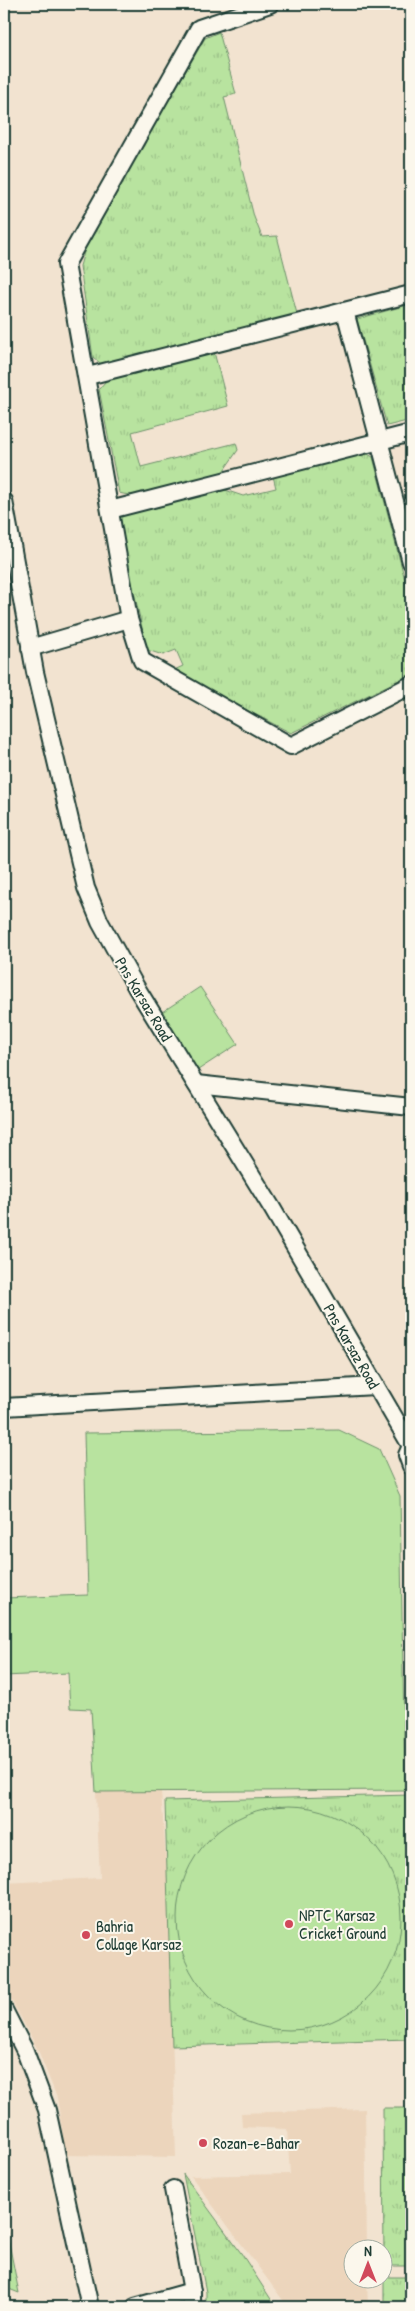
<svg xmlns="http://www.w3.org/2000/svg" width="415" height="2311" viewBox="0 0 415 2311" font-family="'Patrick Hand',sans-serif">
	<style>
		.built { fill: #ecd5bc }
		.grass { fill: url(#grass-tufts); stroke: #6c906a }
		.forest { fill: url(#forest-firs); stroke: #6c906a }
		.pitch { fill: #b8e39f; stroke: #6c906a }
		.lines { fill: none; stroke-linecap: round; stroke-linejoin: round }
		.minor-casing { stroke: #1f3d34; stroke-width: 20 }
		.minor { stroke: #fbf7ec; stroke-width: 16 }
		.poi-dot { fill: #d1495b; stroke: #fbf7ec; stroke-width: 2 }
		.labels { text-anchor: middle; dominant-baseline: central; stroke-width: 4; stroke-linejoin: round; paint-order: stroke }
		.street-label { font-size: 16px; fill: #1f3d34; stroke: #fbf7ec }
		.poi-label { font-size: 16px; fill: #1f3d34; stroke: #fbf7ec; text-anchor: start }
	</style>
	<defs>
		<pattern id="grass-tufts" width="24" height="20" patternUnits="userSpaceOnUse" patternTransform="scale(1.25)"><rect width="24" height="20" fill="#b8e39f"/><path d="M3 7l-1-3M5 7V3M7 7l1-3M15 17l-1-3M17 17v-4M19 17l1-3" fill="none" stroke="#9ec48a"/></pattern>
		<pattern id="forest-firs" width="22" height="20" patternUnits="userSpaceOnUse" patternTransform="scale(1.25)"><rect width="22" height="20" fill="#b8e39f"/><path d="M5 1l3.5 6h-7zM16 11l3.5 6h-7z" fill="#9ec48a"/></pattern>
	</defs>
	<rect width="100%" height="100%" fill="#f2e3d0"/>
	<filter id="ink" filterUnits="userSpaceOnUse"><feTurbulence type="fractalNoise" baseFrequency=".02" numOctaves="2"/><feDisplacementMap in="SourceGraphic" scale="10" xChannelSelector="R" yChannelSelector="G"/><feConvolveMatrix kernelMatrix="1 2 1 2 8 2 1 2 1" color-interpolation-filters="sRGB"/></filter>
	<g filter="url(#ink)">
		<!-- built -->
		<g class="built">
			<path d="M161,1791L167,1876L176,2157L66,2155L57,2098L38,2050L4,1986V1883L100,1878L96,1792Z"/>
			<path d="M365,2109L367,2248H352V2278L367,2279L368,2307H288L191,2176L290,2174L287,2129L242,2127L241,2113Z"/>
		</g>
		<!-- grass -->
		<g class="grass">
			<path d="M219,32L236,94L224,97L254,217L262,237L277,236L297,314L101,364L93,357L80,266L87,242L205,38Z"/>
			<path d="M411,304V420L387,426L357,319Z"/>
			<path d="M214,352L228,406L132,432L141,467L236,443L238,450L222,473C195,481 144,501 119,493L99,389L105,382L112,378Z"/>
			<path d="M366,453L373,457L411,603V674L291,733L172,671L183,666L176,650L163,655L147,650L117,516L225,490L243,496L276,488L273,476Z"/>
			<path d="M411,1795L409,2039L172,2046L165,1801Z"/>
			<path d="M383,2108H409L411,2266H384Z"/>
			<path d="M183,2174L241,2253L276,2307H206V2292Z"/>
			<rect x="384" y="2277" width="27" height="30"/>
		</g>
		<!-- forest -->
		<path class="forest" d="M4,2218L19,2293L4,2287Z"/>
		<!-- pitch -->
		<g class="pitch">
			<path d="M200,987L238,1044L198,1070L159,1014Z"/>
			<path d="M339,1430L379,1449L400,1496L405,1790L96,1792L91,1709L70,1708L68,1673L4,1676V1598L88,1595L84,1433Z"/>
			<circle cx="289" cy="1918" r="112"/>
		</g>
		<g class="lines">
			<!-- minor casing -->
			<g class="minor-casing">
				<g id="minor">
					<path d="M270,4L199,28L66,264L129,619L142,661L291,746L411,685"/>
					<path d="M345,311L411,562"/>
					<path d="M88,376L411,294"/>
					<path d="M4,501L35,672L86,888L100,922L136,987L272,1208L411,1446"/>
					<path d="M110,510L411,433"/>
					<path d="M30,648L129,619"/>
					<path d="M196,1084L411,1107"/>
					<path d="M4,1407L375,1386"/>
					<path d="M411,1446L407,1455L411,1466"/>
					<path d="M4,2010L25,2051L47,2110L90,2307"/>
					<path d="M173,2189L192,2291V2307"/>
					<path d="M135,2307L192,2291"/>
				</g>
			</g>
			<!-- minor -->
			<use href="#minor" class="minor"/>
		</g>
	</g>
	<!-- markers -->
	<g class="poi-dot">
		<circle cx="289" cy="1924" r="5"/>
		<circle cx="86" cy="1935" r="5"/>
		<circle cx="203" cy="2143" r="5"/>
	</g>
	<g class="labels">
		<!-- street labels -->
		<g class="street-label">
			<text transform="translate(144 999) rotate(59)">Pns Karsaz Road</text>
			<text transform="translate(352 1346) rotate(60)">Pns Karsaz Road</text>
		</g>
		<!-- poi labels -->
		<g class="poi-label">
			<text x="299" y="1915">NPTC Karsaz<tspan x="299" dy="18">Cricket Ground</tspan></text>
			<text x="96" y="1926">Bahria<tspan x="96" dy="18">Collage Karsaz</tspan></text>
			<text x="213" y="2143">Rozan-e-Bahar</text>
		</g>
	</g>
	<!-- margin -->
	<rect width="415" height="2311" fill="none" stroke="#fbf7ec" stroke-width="20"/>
	<rect x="10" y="10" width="395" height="2291" fill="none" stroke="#1f3d34" stroke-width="2" filter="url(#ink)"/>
	<!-- north arrow -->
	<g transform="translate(368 2264)"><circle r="24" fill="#fbf7ec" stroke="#a3ada2"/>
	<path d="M0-4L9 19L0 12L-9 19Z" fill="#d1495b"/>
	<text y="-8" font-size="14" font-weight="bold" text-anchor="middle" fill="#1f3d34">N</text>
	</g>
</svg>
